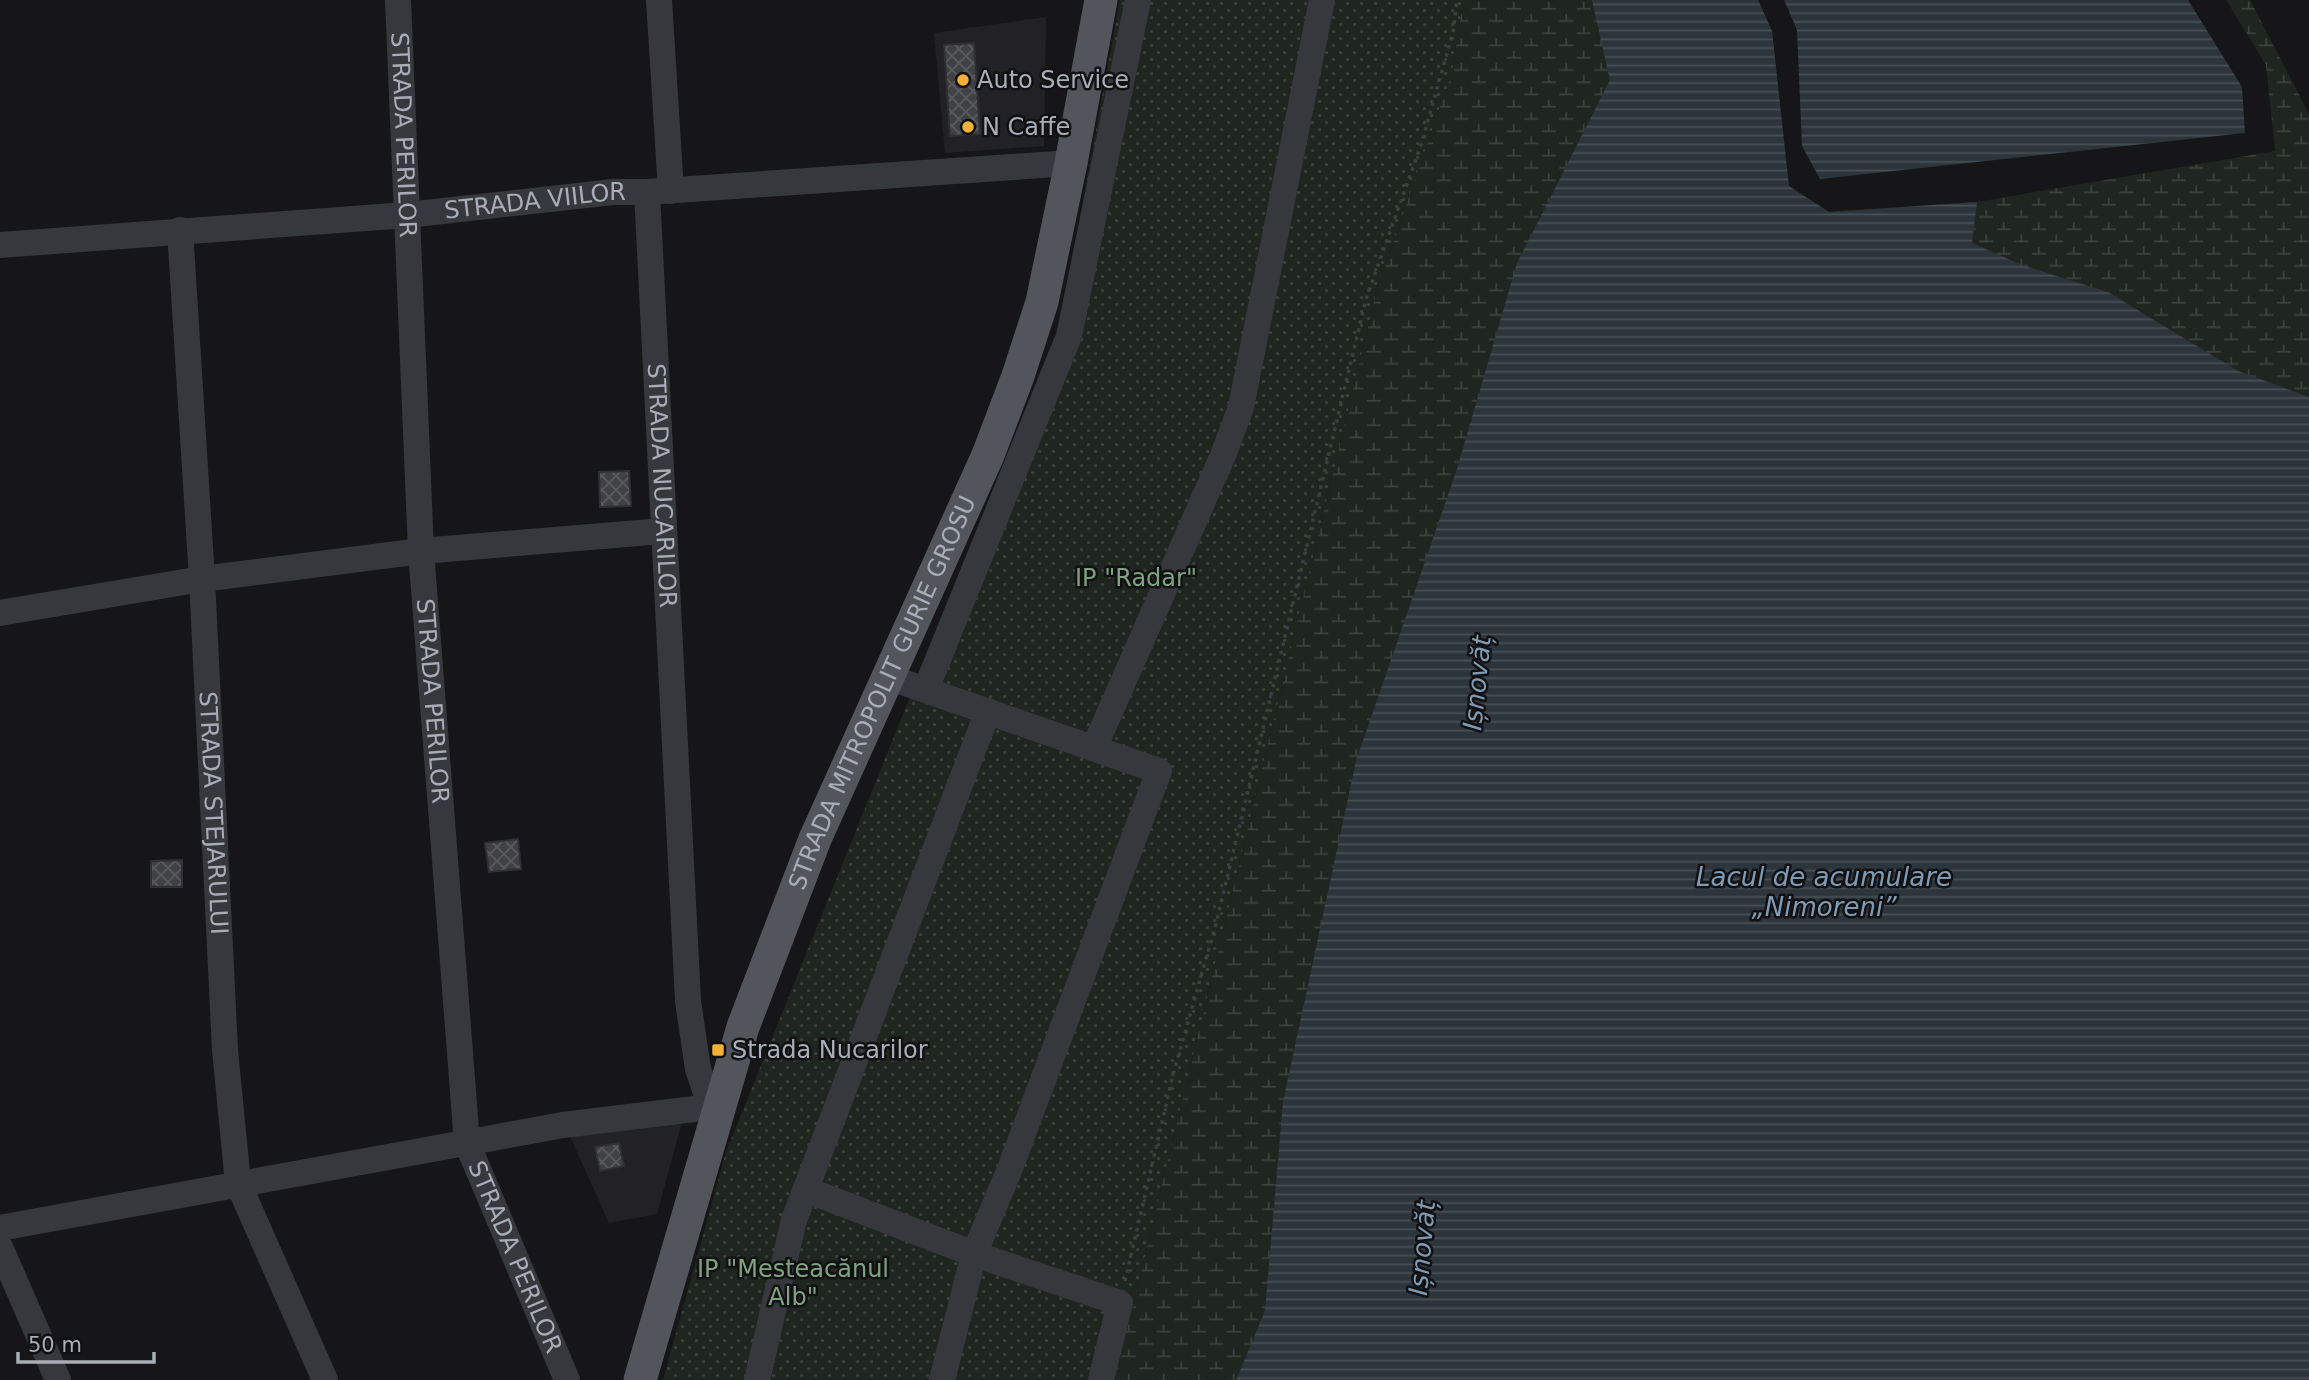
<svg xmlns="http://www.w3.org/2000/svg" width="2309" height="1380" viewBox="0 0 2309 1380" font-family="'DejaVu Sans',sans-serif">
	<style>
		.built { fill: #222225 }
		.grass { fill: url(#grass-dots) }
		.wetland { fill: url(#wetland-marsh) }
		.water { fill: url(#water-rules) }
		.building { fill: url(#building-cross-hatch); stroke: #303034; stroke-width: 2 }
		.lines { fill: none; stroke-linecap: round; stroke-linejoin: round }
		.path { stroke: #3d3f44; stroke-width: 3.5; stroke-dasharray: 3.5 5; stroke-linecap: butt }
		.minor { stroke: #37383d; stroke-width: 26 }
		.major { stroke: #53555c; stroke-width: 33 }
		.poi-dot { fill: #f2b134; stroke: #111113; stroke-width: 2.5 }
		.labels { text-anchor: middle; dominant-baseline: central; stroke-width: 5; stroke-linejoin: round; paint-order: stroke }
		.poi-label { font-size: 24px; fill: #a8adb8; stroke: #111113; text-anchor: start }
		.street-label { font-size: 24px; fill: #a8adb8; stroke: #111113 }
		.park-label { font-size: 24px; fill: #7fa381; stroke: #111113 }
		.water-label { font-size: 26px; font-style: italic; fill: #7f9bb3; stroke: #111113 }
	</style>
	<defs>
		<pattern id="grass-dots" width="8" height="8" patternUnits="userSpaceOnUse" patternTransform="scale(1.75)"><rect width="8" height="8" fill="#1e261f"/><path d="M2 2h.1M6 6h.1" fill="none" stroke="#3c433d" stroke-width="1.8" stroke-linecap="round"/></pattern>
		<pattern id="wetland-marsh" width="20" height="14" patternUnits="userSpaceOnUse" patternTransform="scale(1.75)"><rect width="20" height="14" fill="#1e261f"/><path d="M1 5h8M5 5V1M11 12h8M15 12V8" fill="none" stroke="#3c433d"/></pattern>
		<pattern id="water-rules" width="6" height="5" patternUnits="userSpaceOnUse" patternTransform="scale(1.75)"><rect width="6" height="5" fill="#2c353c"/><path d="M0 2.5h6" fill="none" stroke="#485056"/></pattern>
		<pattern id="building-cross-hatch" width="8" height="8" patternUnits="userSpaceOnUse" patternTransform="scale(1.75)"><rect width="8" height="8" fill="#404145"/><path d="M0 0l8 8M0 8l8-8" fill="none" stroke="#595a5e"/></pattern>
	</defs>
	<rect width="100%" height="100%" fill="#161618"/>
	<!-- built -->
	<g class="built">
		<path d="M1046,17L1044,146L945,153L934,33Z"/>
		<path d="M683,1118L657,1214L609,1223L568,1132Z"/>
	</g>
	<!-- grass -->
	<path class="grass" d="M1120,0H1463L1452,72L1377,290L1132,1310L1113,1380H663L726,1152L1060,326Z"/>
	<!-- wetland -->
	<path class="wetland" d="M1463,0H1758L1772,31L1788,186L1829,212L1977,202L2275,151L2266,65L2226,0H2250L2309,114V723L1258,1380H1113L1132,1310L1377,290L1452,72Z"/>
	<!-- water -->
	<g class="water">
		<path d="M1592,0H1758L1772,31L1789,186L1829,212L1977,202L1972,243L2022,265L2108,292L2238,371L2309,397V1380H1236L1265,1311L1283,1102L1356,761L1457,469L1517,263L1610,80Z"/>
		<path d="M1784,0H2188L2242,87L2245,133L1820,179L1802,146L1797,30Z"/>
	</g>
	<!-- building -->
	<g class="building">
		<path d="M974,43L980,134L950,136L944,45Z"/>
		<path d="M629,471L631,506L600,507L599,472Z"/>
		<path d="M518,839L521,869L489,872L485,843Z"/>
		<path d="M182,860V887H151V861Z"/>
		<path d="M619,1143L624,1166L600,1171L595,1147Z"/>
	</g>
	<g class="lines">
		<!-- path -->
		<path class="path" d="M1125,1281L1173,1075L1217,920L1366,299L1421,145L1453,32L1457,0"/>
		<!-- minor -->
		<g class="minor">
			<path id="s1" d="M398,0L421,551L467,1143L567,1380"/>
			<path d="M659,0L671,191"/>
			<path id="s2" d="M647,192L688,1001L698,1069L706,1093L719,1106"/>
			<path id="s3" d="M180,230L202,579L225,1050L238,1183L325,1380"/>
			<path id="s4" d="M0,245L407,215L613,192H647L1071,163"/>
			<path d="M0,613L202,579L421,551L663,531"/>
			<path d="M888,677L1159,771L1009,1171L974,1254L942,1380"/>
			<path d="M926,689L1069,336L1138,0"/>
			<path d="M1094,748L1224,453L1241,407L1322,0"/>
			<path d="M807,1190L974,1254L1120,1303L1101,1380"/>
			<path d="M0,1228L563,1125L719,1106"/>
			<path d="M0,1247L58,1380"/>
			<path d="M757,1380L794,1220L988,711"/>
		</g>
		<!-- major -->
		<path class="major" id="s5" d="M640,1380L743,1027L815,839L988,455L1018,376L1042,302L1071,163L1101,0"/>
	</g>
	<!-- markers -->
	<g class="poi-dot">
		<circle cx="963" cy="80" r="7"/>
		<circle cx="968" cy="127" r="7"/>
		<rect x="711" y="1043" width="14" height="14" rx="3.5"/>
	</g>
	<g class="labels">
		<!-- poi labels -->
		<g class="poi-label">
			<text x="977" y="80">Auto Service</text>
			<text x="982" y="127">N Caffe</text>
			<text x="732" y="1050">Strada Nucarilor</text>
		</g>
		<!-- street labels -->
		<g class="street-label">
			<text stroke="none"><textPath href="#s1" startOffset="135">STRADA PERILOR</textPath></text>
			<text stroke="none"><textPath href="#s4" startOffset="537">STRADA VIILOR</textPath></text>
			<text stroke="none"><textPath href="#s2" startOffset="294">STRADA NUCARILOR</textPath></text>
			<text stroke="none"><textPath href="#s5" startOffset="730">STRADA MITROPOLIT GURIE GROSU</textPath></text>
			<text stroke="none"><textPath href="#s1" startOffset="702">STRADA PERILOR</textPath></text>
			<text stroke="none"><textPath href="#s3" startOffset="584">STRADA STEJARULUI</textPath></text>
			<text stroke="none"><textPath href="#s1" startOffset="1269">STRADA PERILOR</textPath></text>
		</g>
		<!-- park labels -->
		<g class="park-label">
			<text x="1136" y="578">IP "Radar"</text>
			<text x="793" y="1269">IP "Mesteacănul<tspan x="793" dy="28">Alb"</tspan></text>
		</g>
		<!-- water labels -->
		<g class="water-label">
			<text transform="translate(1477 683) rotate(-84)">Ișnovăț</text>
			<text x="1824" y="877">Lacul de acumulare<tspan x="1824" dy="30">„Nimoreni”</tspan></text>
			<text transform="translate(1422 1248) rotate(-85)">Ișnovăț</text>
		</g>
	</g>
	<!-- scale -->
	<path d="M18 1352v10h136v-10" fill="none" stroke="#a8adb8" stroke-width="3.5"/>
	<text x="28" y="1352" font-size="21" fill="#a8adb8" stroke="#111113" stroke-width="5" paint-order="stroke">50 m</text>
</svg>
